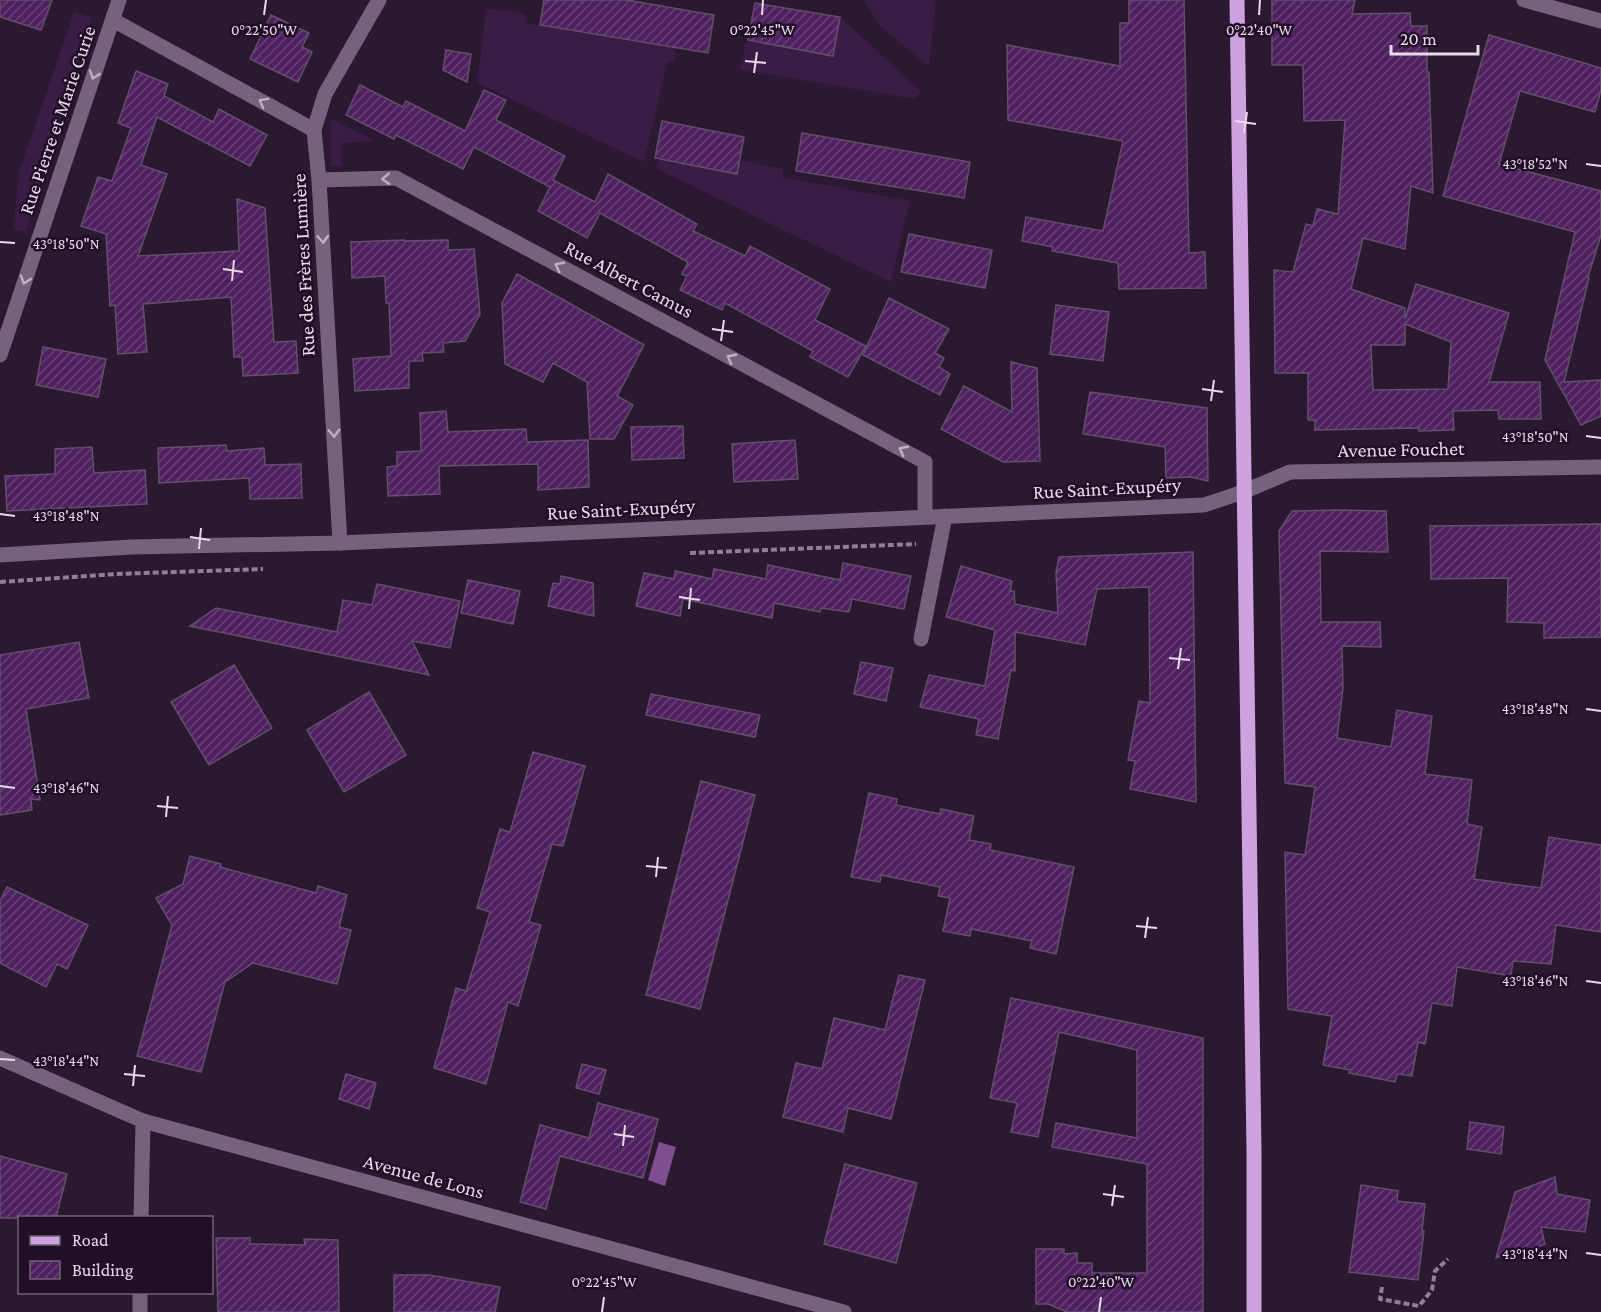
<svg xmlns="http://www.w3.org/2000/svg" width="1601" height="1312" viewBox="0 0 1601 1312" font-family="'Crimson Pro',serif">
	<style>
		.grass { fill: #3b1c45 }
		.water { fill: #7e4e90 }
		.building { fill: url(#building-hatch); stroke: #624f6a; stroke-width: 1.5; fill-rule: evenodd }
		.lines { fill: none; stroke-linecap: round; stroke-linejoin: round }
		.path { stroke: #8f8194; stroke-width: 4; stroke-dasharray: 6 3; stroke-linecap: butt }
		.minor { stroke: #76617e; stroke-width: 15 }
		.major { stroke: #cea2df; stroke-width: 15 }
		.oneway { stroke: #bfb0c5 }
		.ticks { fill: none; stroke: #e7dbeb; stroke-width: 2 }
		.labels { text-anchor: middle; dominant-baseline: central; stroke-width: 5; stroke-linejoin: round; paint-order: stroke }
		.street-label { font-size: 20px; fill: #e7dbeb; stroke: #200f26 }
		.ticks-label { font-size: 15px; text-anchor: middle; fill: #e7dbeb; stroke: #200f26; stroke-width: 5; stroke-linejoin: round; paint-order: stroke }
	</style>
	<defs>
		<pattern id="building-hatch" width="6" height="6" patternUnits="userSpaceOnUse" patternTransform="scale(1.5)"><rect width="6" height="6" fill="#502160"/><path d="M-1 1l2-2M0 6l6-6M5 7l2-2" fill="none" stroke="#694177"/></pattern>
	</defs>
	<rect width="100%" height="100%" fill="#2a1930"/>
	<!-- grass -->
	<g class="grass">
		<path d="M864,0H936L929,67L879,25Z"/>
		<path d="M486,8L526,14V23L676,48L674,62L668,61L644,162L477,83Z"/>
		<path d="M74,12L92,17L26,232L13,230L19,172Z"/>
		<path d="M840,17L922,92L914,99L740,70L746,40L833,56Z"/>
		<path d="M331,119L376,141L341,143L342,167L331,166Z"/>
		<path d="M659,158L737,174L740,160L783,169V177L910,201L891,282L657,169Z"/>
	</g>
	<!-- water -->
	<path class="water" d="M659,1142L676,1147L665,1186L648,1180Z"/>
	<!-- building -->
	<g class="building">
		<path d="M0,0H52L41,30L0,17Z"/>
		<path d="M544,0H627L714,15L708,53L540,25Z"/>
		<path d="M1129,0H1184L1189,253L1205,252L1206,288L1119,289L1118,263L1052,251L1053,247L1022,241L1026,217L1103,231L1123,141L1008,120L1007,45L1120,66V23H1129Z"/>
		<path d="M1272,0H1355L1352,14L1410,13L1411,26H1427V72H1429L1433,193L1411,186L1405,249L1363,238L1351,289L1405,308V319L1416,284L1509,313L1489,382H1540L1541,419H1499L1498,410L1453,411L1454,430L1419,431V428L1315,430V420H1308V373H1275L1274,270L1293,272L1306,224L1313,226L1317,209L1338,214L1345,120L1304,121L1303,65H1272ZM1405,324L1451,342L1448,389L1373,390L1371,345H1405Z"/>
		<path d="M755,3L840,17L833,56L748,40Z"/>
		<path d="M271,15L309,33L302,47L312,52L298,82L250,59Z"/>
		<path d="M1489,35L1601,68V90L1595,112L1520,91L1499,164L1601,191V235L1588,277L1589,278L1564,382L1601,380V416L1581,425L1545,360L1575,232L1443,196Z"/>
		<path d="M446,50L471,54L467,82L443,70Z"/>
		<path d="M136,71L168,84L164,96L213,122L219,109L267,135L250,166L157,117L141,165L167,174L138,256L239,251L237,199L265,208L274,342L296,341L298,373L243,376L242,357H234L231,297L143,304L147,352L118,354L115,305L110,306L106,234L81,226L98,177L112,181L131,128L118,123Z"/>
		<path d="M360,85L403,107L406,101L465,131L484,90L506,100L496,120L565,156L553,180L595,202L608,174L697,224L693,231L745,256L750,246L830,289L815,320L866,346L848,377L810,357L813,351L725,303L722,310L680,290L687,276L682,274L688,262L600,213L587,238L538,211L550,187L474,147L463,169L396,135L394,139L346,115Z"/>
		<path d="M662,121L744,137L737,174L655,158Z"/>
		<path d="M802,133L970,162L964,198L796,171Z"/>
		<path d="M909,234L992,250L985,288L901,272Z"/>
		<path d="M404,240V241L448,240V250L474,249L480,314L465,341L443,343L444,352L422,353L423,361H409V388L355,391L353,359L391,356L389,303H386L385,276L352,278L351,242Z"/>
		<path d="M517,274L644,345L617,396L633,405L614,439H590L587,382L553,363L543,382L505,364L502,303Z"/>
		<path d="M889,298L949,329L935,353L944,358L939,367L950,374L940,395L863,355Z"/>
		<path d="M1056,305L1109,312L1103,361L1050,354Z"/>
		<path d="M43,347L106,359L98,397L36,385Z"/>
		<path d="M1011,362L1037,368L1040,461L1003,462L941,429L964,386L1012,412Z"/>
		<path d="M1090,392L1207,408L1208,481L1191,477L1166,478L1165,447L1083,434Z"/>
		<path d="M446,411L448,432L526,429L527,442L588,440L589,487L538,490V464L439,466L440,494L388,496L387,467L397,466V452L421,451L420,413Z"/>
		<path d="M683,426L684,458L632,460L631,427Z"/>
		<path d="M795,440L798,479L734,482L732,444Z"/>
		<path d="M226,445L227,451L264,448L265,465L301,464L302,498L250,499L249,478L159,483L158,448Z"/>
		<path d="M92,447L94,473L145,470L147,504L7,511L5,476L55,474V449Z"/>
		<path d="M1340,510L1386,511L1388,552L1320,551L1321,622H1380L1381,647L1342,646L1343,688L1337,738L1391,747L1397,710L1432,716L1425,774L1472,780L1467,824L1482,827L1474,879L1541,888L1549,837L1601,845V932L1556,925L1551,964L1513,961L1511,976L1457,967L1452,1006L1432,1003L1425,1044L1418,1042L1412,1076L1397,1074L1395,1082L1349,1073L1350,1070L1323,1065L1332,1016L1288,1009L1285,852L1305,855L1315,787L1285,783L1279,531L1292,511Z"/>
		<path d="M1601,524V637L1544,638V623L1507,622L1508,578L1431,579L1430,526Z"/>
		<path d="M1193,552L1196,802L1130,789L1135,761L1128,760L1139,701L1150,703L1149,587L1097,589L1085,645L1015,632V671L1011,670L998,739L976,735L979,719L920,707L929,675L985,686L995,630L946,617L961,566L1012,581L1010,591H1014L1015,604L1058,613L1056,573L1059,557Z"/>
		<path d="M843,563L911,576L904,609L852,599L849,612L821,608L820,612L774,603L772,618L683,599L680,616L636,606L644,573L674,579L675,571L712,579L714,569L766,579L768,565L840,580Z"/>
		<path d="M561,576L593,583L594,616L548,606L553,583L560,584Z"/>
		<path d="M468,580L520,591L513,624L461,613Z"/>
		<path d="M377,584L460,601L450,648L412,641L429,675L190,626L216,608L337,632L343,600L372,605Z"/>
		<path d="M79,642L89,698L26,709L40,800L31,799L32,810L0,815V655Z"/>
		<path d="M861,662L893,668L886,701L854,694Z"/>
		<path d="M234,665L272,728L209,765L171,702Z"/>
		<path d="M369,692L406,755L344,792L307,730Z"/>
		<path d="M651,694L760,715L755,737L646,715Z"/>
		<path d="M533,752L585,766L563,846L552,844L529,922L541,925L518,1006L508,1002L486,1084L434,1068L456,988L466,991L490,912L477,908L500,829L510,832Z"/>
		<path d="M701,781L755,795L700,1009L646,995Z"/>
		<path d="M869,793L897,799L896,805L940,814L941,809L974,816L969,840L991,844L990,850L1074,867L1056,954L1030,948L1032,941L971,929L970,936L943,931L950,898L938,896L940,887L881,875L880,882L851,877Z"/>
		<path d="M190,856L221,864L220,867L316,893L318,886L347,895L339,927L351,930L337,984L253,963L225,982L201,1072L137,1056L172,925L156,898L183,884Z"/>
		<path d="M7,887L88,925L67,969L57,964L46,987L0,963V901Z"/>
		<path d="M899,975L925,980L891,1119L848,1108L843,1132L783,1117L796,1063L822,1069L834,1018L885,1030Z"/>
		<path d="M1011,998L1203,1038V1312H1067L1048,1304H1036V1249H1064V1254L1077,1253V1263H1092V1273H1147V1164L1052,1147L1056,1123L1137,1138V1050L1059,1032L1038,1137L1011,1132L1017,1103L990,1098Z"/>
		<path d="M582,1064L606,1070L599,1094L576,1088Z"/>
		<path d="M346,1074L376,1083L369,1109L339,1099Z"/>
		<path d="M598,1103L658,1119L643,1178L560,1156L546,1209L520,1202L540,1125L589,1138Z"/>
		<path d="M1470,1122L1504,1127L1501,1154L1467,1149Z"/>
		<path d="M0,1156L67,1174L56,1218H0Z"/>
		<path d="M845,1164L917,1183L896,1263L824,1244Z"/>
		<path d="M1555,1177L1557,1194L1590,1200L1585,1232L1541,1227L1545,1244L1526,1251L1524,1247L1496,1258L1515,1192Z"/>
		<path d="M1361,1185L1398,1191L1397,1201L1425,1204L1422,1231H1424L1418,1280L1349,1272Z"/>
		<path d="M216,1238H250V1244L305,1245L304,1239L338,1240L339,1312H218Z"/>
		<path d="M394,1275H429L500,1287L495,1312H394Z"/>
	</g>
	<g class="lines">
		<!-- path -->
		<g class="path">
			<path d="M690,553L916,544"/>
			<path d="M0,582L116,574L263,569"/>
			<path d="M1382,1287L1380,1299L1419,1306L1432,1290L1435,1271L1448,1259"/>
		</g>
		<!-- minor -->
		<g class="minor">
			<path d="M1524,0L1601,21"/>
			<path d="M113,20L314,130"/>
			<path d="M319,180L396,178L925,462V516"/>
			<path d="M0,355L119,0"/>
			<path d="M340,543L319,180L314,130L325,94L379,0"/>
			<path d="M0,555L131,547L340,543L1204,505L1243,492L1290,472L1601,467"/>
			<path d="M921,639L945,516"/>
			<path d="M0,1058L143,1121L844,1312"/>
			<path d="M141,1218L143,1121"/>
			<path d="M140,1312V1292"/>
		</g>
		<!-- major -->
		<path class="major" d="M1237,0L1254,1151V1312"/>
	</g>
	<!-- one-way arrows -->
	<defs><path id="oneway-chevron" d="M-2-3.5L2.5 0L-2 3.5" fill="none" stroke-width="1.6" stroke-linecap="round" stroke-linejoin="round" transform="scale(1.5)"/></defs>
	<g class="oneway">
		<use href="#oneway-chevron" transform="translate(94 75) rotate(109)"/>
		<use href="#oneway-chevron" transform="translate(263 102) rotate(-151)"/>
		<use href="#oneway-chevron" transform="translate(386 179) rotate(177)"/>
		<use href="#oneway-chevron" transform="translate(323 239) rotate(87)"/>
		<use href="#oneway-chevron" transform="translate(559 266) rotate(-152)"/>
		<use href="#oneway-chevron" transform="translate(25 280) rotate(109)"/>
		<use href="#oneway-chevron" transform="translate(731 358) rotate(-152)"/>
		<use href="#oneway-chevron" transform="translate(334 433) rotate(87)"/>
		<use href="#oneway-chevron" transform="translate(903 450) rotate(-152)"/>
	</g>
	<!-- ticks -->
	<path class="ticks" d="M264,15L266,0M762,15L763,0M1259,15L1260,0M745,61L766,63M754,73L757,52M1235,121L1256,124M1244,133L1247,112M1586,164L1601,166M0,242L15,243M223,269L243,272M232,281L234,260M712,329L733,332M721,341L724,320M1202,389L1223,392M1211,401L1214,380M1586,436L1601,438M0,514L15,516M190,537L210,540M199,549L201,528M679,597L700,600M689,609L691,588M1169,658L1190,660M1178,669L1181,648M1586,709L1601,711M0,786L15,788M157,806L178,808M166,817L168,796M646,866L667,868M656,877L658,857M1136,926L1157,928M1145,938L1148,917M1586,981L1601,983M0,1059L15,1060M124,1074L145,1076M133,1086L135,1065M614,1134L634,1137M623,1146L625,1125M1103,1194L1124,1197M1112,1206L1115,1185M1586,1253L1601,1255M602,1312L604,1297M1099,1312L1101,1297"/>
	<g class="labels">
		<!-- street labels -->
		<g class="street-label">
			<text transform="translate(57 120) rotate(-71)">Rue Pierre et Marie Curie</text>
			<text transform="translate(303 265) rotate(-93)">Rue des Frères Lumière</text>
			<text transform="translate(629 279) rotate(28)">Rue Albert Camus</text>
			<text transform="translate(1401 449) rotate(-1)">Avenue Fouchet</text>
			<text transform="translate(1107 488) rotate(-3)">Rue Saint-Exupéry</text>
			<text transform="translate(621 509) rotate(-3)">Rue Saint-Exupéry</text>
			<text transform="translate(424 1176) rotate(15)">Avenue de Lons</text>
		</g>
	</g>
	<g class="ticks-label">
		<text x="264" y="35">0°22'50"W</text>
		<text x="762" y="35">0°22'45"W</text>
		<text x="1259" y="35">0°22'40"W</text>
		<text x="1535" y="169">43°18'52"N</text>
		<text x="66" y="249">43°18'50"N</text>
		<text x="1535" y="442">43°18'50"N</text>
		<text x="66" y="521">43°18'48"N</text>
		<text x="1535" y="714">43°18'48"N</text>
		<text x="66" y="793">43°18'46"N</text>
		<text x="1535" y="986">43°18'46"N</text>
		<text x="66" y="1066">43°18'44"N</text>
		<text x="1535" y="1259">43°18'44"N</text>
		<text x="604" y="1287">0°22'45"W</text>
		<text x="1101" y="1287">0°22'40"W</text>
	</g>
	<!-- legend -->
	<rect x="18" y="1216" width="195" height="78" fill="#200f26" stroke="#706175" stroke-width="1.5"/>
	<rect x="30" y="1236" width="30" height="9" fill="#cea2df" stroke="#706175" stroke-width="1.5"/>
	<text x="72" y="1246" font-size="18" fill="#e7dbeb">Road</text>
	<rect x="30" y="1261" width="30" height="18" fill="url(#building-hatch)" stroke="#706175" stroke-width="1.5"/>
	<text x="72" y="1276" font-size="18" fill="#e7dbeb">Building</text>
	<!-- scale -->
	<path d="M1391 45v9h87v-9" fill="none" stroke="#e7dbeb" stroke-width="3"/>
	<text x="1400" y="45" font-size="18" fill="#e7dbeb" stroke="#200f26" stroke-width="4.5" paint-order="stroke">20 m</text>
</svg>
